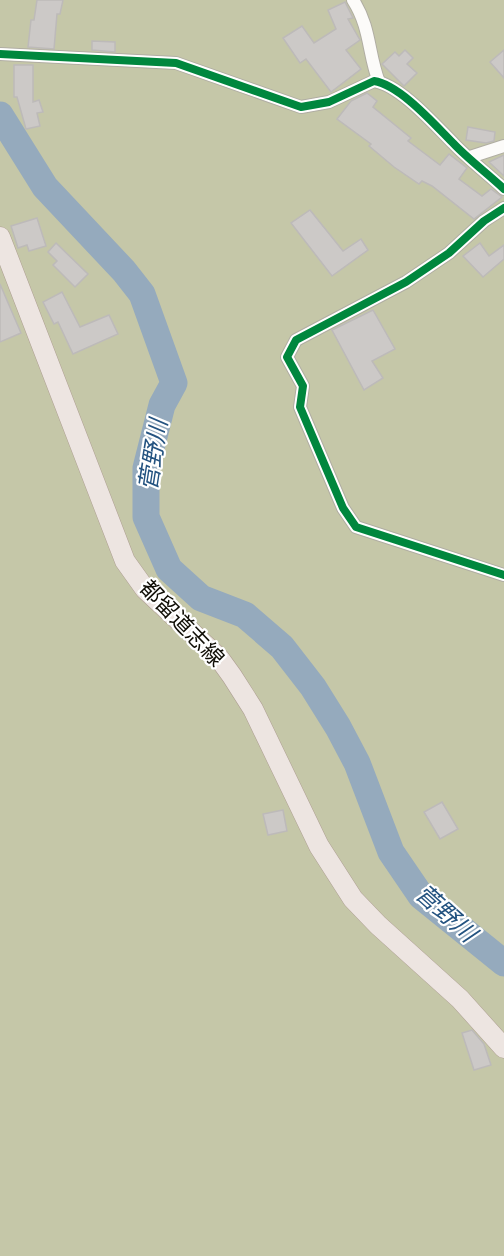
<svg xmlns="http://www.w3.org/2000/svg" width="504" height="1256" viewBox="0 0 504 1256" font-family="'Zilla Slab','Noto Sans JP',serif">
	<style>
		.forest { fill: #c5c7a8 }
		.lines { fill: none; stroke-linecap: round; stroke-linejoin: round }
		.river { stroke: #95aabd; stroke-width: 27 }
		.building { fill: #ccc9c7; stroke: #bdbab9; stroke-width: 1.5 }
		.street-casing { stroke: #b0ada3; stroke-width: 14 }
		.primary-casing { stroke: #ae9f93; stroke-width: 21 }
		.street { stroke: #fcfbf9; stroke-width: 12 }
		.primary { stroke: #ede5e1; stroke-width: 20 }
		.cycleway-casing { stroke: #fff; stroke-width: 11 }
		.cycleway { stroke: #00873e; stroke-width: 8 }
		.labels { text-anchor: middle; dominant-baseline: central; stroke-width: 4.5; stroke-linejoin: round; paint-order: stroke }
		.street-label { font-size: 22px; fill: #100e06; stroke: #fff }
		.water-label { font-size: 24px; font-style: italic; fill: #245380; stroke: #fff }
	</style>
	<rect width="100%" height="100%" fill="#eae7d9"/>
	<!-- forest -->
	<rect class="forest" x="0" y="0" width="504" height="1256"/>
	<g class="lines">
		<!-- river -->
		<path class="river" d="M0,115L45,187L124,271L142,294L174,383L162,405L146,468V517L169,569L201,598L245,615L282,647L313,687L338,727L357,763L391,852L421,896L504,963"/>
	</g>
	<!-- building -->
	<g class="building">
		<path d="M37,0H63L60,14H57L54,49L28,47L31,20H34Z"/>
		<path d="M345,2L353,18L348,19L360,40L346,50L361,69L331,92L306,59L300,63L283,38L302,26L314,43L336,29L328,10Z"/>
		<path d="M92,41L115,42V52L92,50Z"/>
		<path d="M405,50L413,58L407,64L417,73L404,86L382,64L395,52L399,56Z"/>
		<path d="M504,50V78L490,62Z"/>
		<path d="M14,65H33V102L39,100L43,112L37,113L40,126L26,129L17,97H14Z"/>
		<path d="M367,93L377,101L373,107L411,138L408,141L440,165L449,154L467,168L459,179L482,196L491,189L502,197L474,219L432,186L422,181L419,184L394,167L369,146L371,144L337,119L351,101Z"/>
		<path d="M468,127L495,132L494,141L486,143L466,140Z"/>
		<path d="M504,155V176L489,162Z"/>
		<path d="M310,210L343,251L361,239L368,250L332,276L291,223Z"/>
		<path d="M37,218L46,246L29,251L27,245L18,248L11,226Z"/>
		<path d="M56,243L88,274L75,287L53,265L57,261L48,252Z"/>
		<path d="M480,243L489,256L504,245V259L483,277L463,256Z"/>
		<path d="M0,284L21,333L0,342Z"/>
		<path d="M62,292L80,327L109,315L118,334L73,354L58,322L54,324L43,302Z"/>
		<path d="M373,310L395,349L372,361L383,378L364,390L332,330Z"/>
		<path d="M442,802L458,829L440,839L424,812Z"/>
		<path d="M283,810L287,831L268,835L263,814Z"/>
		<path d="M472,1030L484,1044L491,1065L474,1070L462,1033Z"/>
	</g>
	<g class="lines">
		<!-- street casing -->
		<g class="street-casing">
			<g id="street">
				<path d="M353,0C371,28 368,54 379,82"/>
				<path d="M0,54L176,63L301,107L329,102L374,81C400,85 434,124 453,143C468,159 487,173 504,189"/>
				<path d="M470,157L504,146"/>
				<path d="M504,208L484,221L449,253L406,282L296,340L287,357L303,386L300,407L343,508L356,527L504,575"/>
			</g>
		</g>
		<!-- primary casing -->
		<g class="primary-casing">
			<path id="primary" d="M0,237L125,561L145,589L219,658L232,676L253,709L319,846L353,899L378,925L460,999L504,1048"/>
		</g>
		<!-- street -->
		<use href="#street" class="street"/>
		<!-- primary -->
		<use href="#primary" class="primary"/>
		<!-- cycleway casing -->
		<g class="cycleway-casing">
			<g id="cycleway">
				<path d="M0,54L176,63L301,107L329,102L374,81C400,85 434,124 453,143C468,159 487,173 504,189"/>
				<path d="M504,208L484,221L449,253L406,282L296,340L287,357L303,386L300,407L343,508L356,527L504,575"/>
			</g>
		</g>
		<!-- cycleway -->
		<use href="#cycleway" class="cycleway"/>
	</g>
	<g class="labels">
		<!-- street labels -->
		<g class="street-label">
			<text transform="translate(182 623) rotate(46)">都留道志線</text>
		</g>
		<!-- water labels -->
		<g class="water-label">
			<text transform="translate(153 455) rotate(-81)">菅野川</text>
			<text transform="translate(446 913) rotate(42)">菅野川</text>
		</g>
	</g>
</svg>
